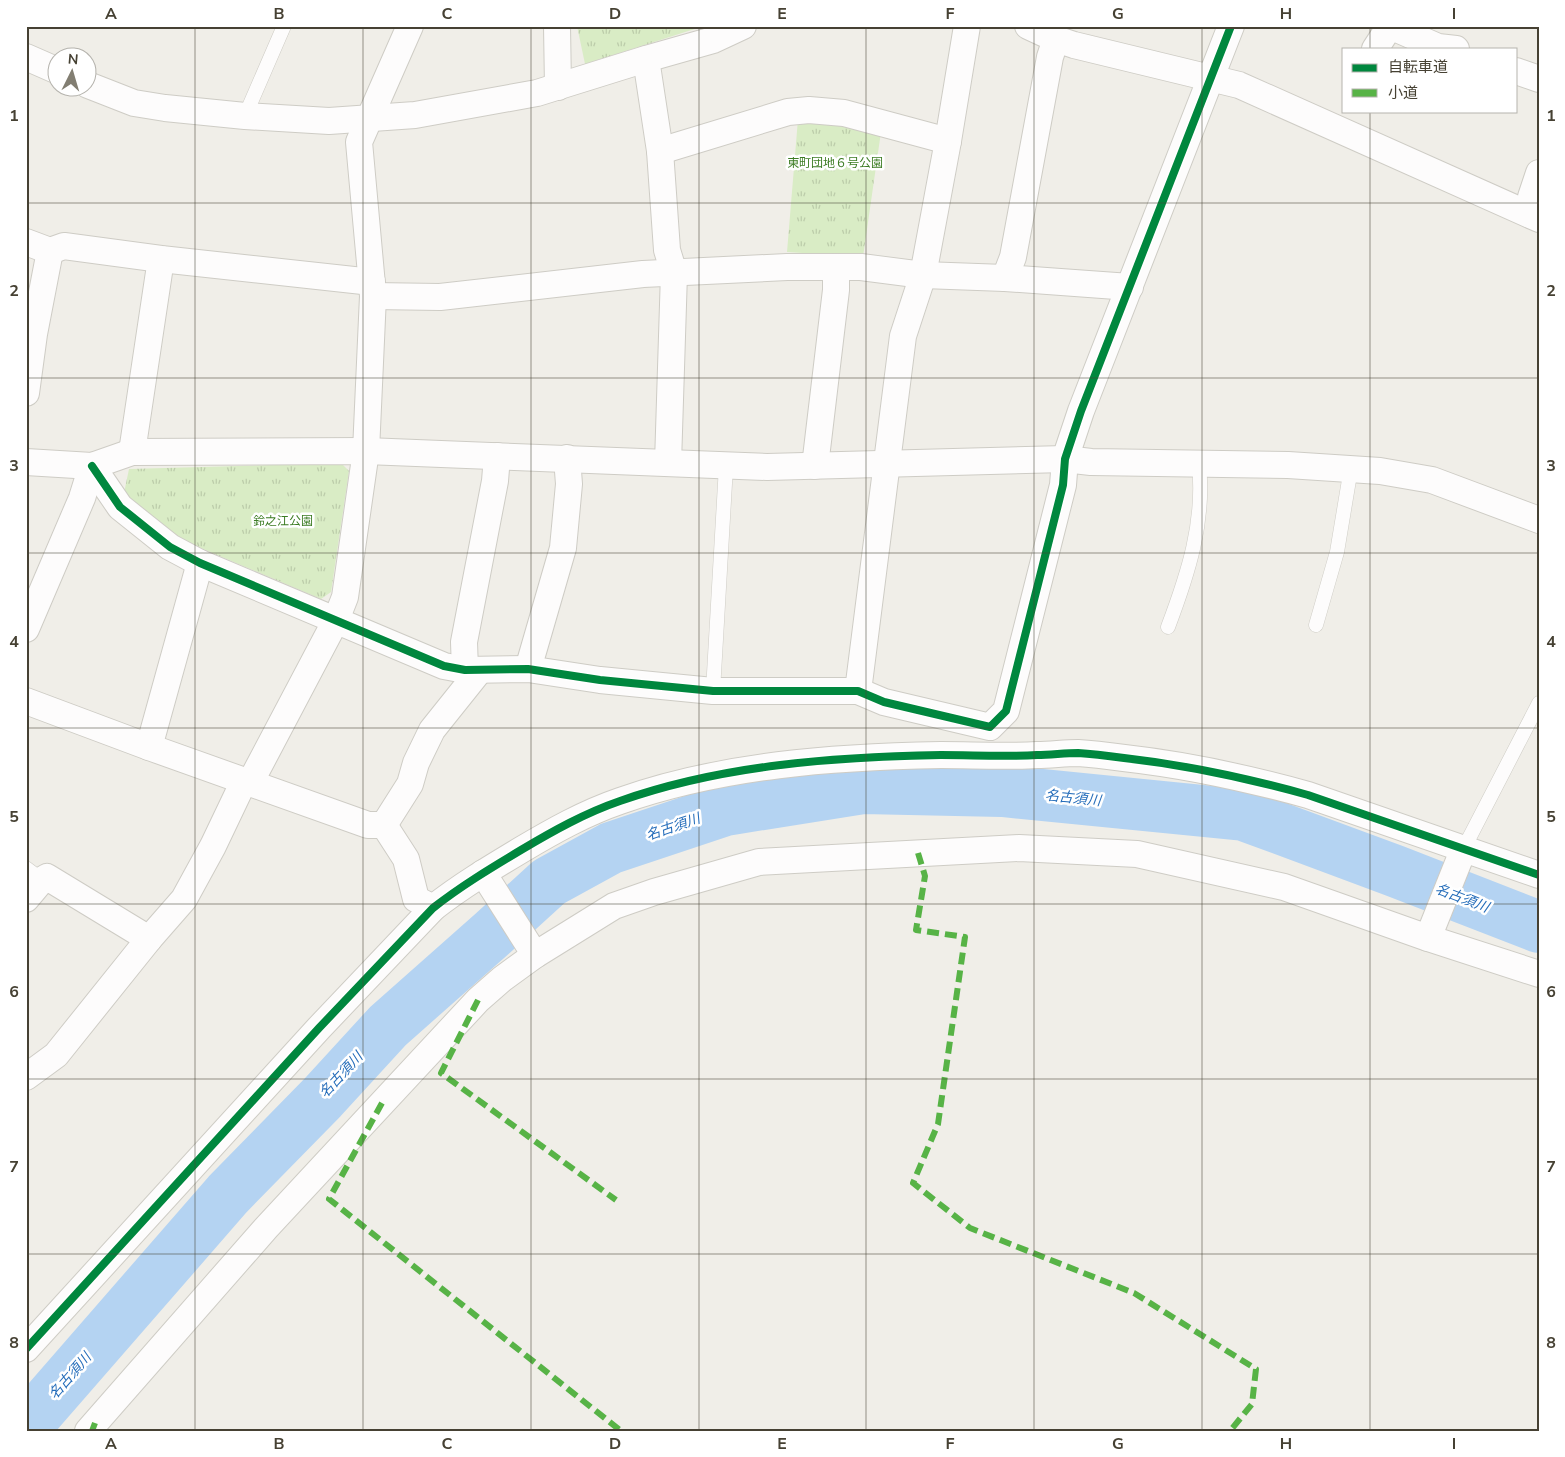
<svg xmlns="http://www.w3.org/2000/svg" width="1565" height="1457" viewBox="0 0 1565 1457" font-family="'Nunito Sans','Noto Sans JP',sans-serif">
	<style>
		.park { fill: url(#park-tufts) }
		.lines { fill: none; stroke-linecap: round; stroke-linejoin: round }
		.river { stroke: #b4d3f2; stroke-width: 52 }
		.service-casing { stroke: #ceccc5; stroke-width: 15 }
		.minor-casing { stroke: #ceccc5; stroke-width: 28 }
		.service { stroke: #fdfcfc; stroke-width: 14 }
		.minor { stroke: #fdfcfc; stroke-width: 26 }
		.quiet { stroke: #57b346; stroke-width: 6; stroke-dasharray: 12 6; stroke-linecap: butt }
		.cycleway-casing { stroke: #fff; stroke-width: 11 }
		.cycleway { stroke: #00873e; stroke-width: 8 }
		.grid { fill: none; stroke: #464133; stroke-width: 1; stroke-opacity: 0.55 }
		.labels { text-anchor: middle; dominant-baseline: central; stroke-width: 5; stroke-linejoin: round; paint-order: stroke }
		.park-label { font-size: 12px; fill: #3c7c23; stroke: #fff }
		.water-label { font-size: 14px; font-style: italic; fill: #256dba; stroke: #fff }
		.neatline { fill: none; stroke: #464133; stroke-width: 2 }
		.grid-label { font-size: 16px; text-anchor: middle; font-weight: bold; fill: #464133 }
	</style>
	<defs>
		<pattern id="park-tufts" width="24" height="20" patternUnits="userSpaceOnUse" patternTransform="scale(1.25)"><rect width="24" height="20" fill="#d9ecc5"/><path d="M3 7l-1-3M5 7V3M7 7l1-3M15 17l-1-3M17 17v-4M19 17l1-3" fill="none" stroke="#bcccaa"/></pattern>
	</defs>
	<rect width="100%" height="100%" fill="#f0eee8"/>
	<!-- park -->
	<g class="park">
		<path d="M577,26H704L585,64Z"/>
		<path d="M798,119L881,132L863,257L787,252Z"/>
		<path d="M341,463L349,471L331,592L321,599L177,538L124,493L129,469Z"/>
	</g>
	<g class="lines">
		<!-- river -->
		<path class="river" d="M26,1426L228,1194L322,1098L388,1026L493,933L549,882L611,848L725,810L863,788L1002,791L1244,815L1395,871L1539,927"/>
		<!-- service casing -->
		<g class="service-casing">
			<g id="service">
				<path d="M245,116L284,26"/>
				<path d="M1316,625L1337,552L1351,468"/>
				<path d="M1168,627C1188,574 1205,522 1199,465"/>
				<path d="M713,691L726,466"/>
				<path d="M1464,848L1539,703"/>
				<path d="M26,868L42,880"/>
			</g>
		</g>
		<!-- minor casing -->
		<g class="minor-casing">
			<g id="minor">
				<path d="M557,26L558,87"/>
				<path d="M1028,26L1056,39L1074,45L1239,85L1539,219"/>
				<path d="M1390,26L1438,47L1456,49"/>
				<path d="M1375,49L1390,26"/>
				<path d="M26,57L58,71"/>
				<path d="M646,59L660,151L667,250L674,273L668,463"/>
				<path d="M1516,71L1539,79"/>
				<path d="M88,85L134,103L165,108L245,116L329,121L415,115L537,93L646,59L713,40L743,26"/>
				<path d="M660,151L788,112L809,110L844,113L948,141"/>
				<path d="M1531,215V197L1539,173"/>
				<path d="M26,242L50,251L64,246L161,259L372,282"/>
				<path d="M1005,278L1013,257L1050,57L1056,39"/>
				<path d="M373,296L440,297L643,274L787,267H861L923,275L1005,278L1130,287"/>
				<path d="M26,393L34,334L50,251"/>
				<path d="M132,452L161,259"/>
				<path d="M26,462L92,466L132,452L366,451L767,467L1065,459L1091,462L1288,465L1380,471L1432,480L1539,520"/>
				<path d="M92,466L120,507L170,547L200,563L444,666L465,670L528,669L600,680L713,691H858L884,702L990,727L1006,711L1063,485L1065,459L1081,411L1231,26"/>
				<path d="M815,466L836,290V267"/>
				<path d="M26,629L82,498L92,466"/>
				<path d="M528,669L563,548L569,484L567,458"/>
				<path d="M465,670L464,642L495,481L497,456"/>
				<path d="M858,691L903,336L923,275L948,141L967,26"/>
				<path d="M26,701L149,747L368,825H384L410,784L416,763L432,730L480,670"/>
				<path d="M149,747L200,563"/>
				<path d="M250,783L336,620L345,597L366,451L373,296L359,142L410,26"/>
				<path d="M384,825L406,859L416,899L433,908"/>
				<path d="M483,873L535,955"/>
				<path d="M26,899L42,880L47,877L149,939"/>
				<path d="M1428,938L1464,848"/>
				<path d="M26,1077L56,1055L149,939L184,899L213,846L244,781"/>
				<path d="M26,1349L319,1028L433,908C461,886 491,868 521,850C553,831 585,813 620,801C722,765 833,757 941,755C973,755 1005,757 1037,755C1051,755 1064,753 1078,753C1093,754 1109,756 1124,758C1186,765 1247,778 1308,795L1539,875"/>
				<path d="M88,1431L266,1228L478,1000L502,979L535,955L614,906L654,892L759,862L1019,848L1137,854L1284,887L1428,938L1539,974"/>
			</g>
		</g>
		<!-- service -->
		<use href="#service" class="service"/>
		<!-- minor -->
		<use href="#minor" class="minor"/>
		<!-- quiet -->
		<g class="quiet">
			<path d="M918,853L925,876L916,930L965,937L938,1124L913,1183L970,1228L1134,1293L1256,1369L1252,1404L1230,1431"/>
			<path d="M478,1000L441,1073L616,1200"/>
			<path d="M382,1103L329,1199L621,1431"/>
			<path d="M92,1431L95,1423"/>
		</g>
		<!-- cycleway casing -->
		<g class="cycleway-casing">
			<g id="cycleway">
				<path d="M92,466L120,507L170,547L200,563L444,666L465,670L528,669L600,680L713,691H858L884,702L990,727L1006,711L1063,485L1065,459L1081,411L1231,26"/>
				<path d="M26,1349L319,1028L433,908C461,886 491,868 521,850C553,831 585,813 620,801C722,765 833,757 941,755C973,755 1005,757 1037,755C1051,755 1064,753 1078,753C1093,754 1109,756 1124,758C1186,765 1247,778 1308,795L1539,875"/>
			</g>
		</g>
		<!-- cycleway -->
		<use href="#cycleway" class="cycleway"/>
	</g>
	<!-- grid -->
	<path class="grid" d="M195,26V1431M363,26V1431M531,26V1431M699,26V1431M866,26V1431M1034,26V1431M1202,26V1431M1370,26V49M1370,111V1431M26,203H1539M26,378H1539M26,553H1539M26,728H1539M26,904H1539M26,1079H1539M26,1254H1539"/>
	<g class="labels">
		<!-- park labels -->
		<g class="park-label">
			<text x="835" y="163">東町団地６号公園</text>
			<text x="283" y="521">鈴之江公園</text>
		</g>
		<!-- water labels -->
		<g class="water-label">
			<text transform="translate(1073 798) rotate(6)">名古須川</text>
			<text transform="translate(673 827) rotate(-19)">名古須川</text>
			<text transform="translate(1462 898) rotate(21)">名古須川</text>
			<text transform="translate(341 1075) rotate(-47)">名古須川</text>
			<text transform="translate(70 1376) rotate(-49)">名古須川</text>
		</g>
	</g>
	<!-- border -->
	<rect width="1565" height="1457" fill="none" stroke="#ffffff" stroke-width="55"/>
	<!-- legend -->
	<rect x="1342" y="48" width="175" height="65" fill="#ffffff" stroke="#b5b3ad"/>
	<rect x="1352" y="64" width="25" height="8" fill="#00873e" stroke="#b5b3ad"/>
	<text x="1388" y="72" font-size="15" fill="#464133">自転車道</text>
	<rect x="1352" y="89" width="25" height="8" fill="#57b346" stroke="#b5b3ad"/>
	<text x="1388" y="98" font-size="15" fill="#464133">小道</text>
	<!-- north arrow -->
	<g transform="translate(72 72) rotate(5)"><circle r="24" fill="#ffffff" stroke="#b5b3ad"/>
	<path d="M0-4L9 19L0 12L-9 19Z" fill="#827e72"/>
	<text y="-8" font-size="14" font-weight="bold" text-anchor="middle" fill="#464133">N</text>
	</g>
	<rect x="28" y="28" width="1510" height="1402" class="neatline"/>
	<g class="grid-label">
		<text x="111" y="19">A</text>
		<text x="279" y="19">B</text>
		<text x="447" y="19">C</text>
		<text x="615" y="19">D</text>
		<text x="782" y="19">E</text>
		<text x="950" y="19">F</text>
		<text x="1118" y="19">G</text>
		<text x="1286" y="19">H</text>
		<text x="1454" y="19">I</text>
		<text x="14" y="121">1</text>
		<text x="1551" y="121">1</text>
		<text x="14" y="296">2</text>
		<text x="1551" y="296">2</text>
		<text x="14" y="471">3</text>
		<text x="1551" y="471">3</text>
		<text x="14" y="647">4</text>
		<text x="1551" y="647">4</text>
		<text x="14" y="822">5</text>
		<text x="1551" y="822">5</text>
		<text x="14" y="997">6</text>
		<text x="1551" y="997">6</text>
		<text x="14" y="1172">7</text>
		<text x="1551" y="1172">7</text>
		<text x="14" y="1348">8</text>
		<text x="1551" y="1348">8</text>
		<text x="111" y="1449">A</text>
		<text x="279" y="1449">B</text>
		<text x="447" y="1449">C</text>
		<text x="615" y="1449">D</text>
		<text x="782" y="1449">E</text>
		<text x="950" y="1449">F</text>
		<text x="1118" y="1449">G</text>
		<text x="1286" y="1449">H</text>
		<text x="1454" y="1449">I</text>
	</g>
</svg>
